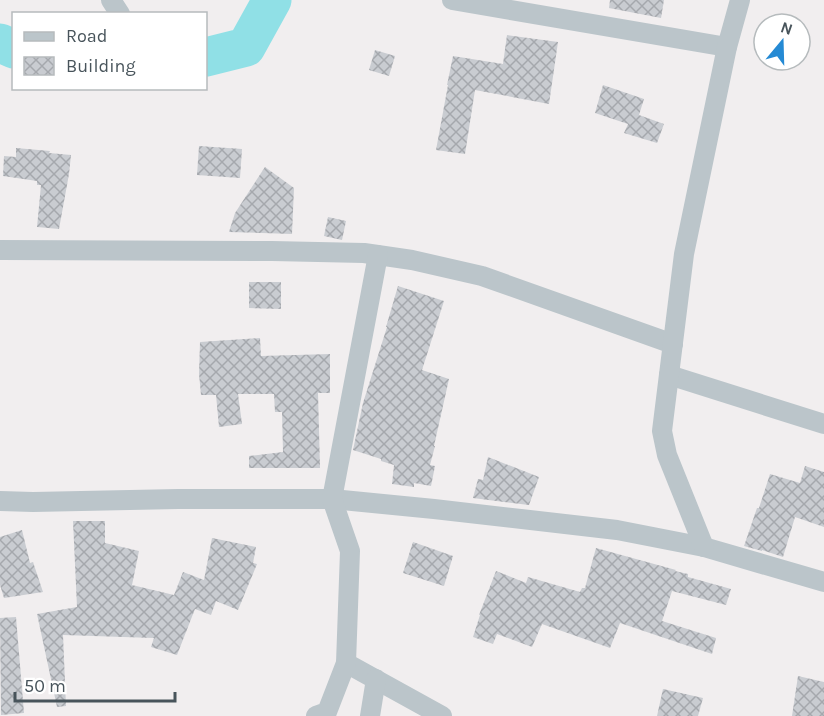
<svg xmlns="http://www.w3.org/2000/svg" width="824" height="716" viewBox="0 0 824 716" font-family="Karla,sans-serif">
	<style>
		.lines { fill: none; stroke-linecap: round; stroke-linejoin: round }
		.river { stroke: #90e0e6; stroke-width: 39 }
		.building { fill: url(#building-cross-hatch) }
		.minor { stroke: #bbc5ca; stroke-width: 20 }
	</style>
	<defs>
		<pattern id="building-cross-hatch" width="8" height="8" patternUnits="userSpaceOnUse" patternTransform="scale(1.5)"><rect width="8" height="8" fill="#c9ccd1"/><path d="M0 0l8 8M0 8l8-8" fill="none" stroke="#a5a8ad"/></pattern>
	</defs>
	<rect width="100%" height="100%" fill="#f1eeef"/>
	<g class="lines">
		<!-- river -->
		<g class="river">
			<path d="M0,43L14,49"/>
			<path d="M206,57L246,47L272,0"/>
		</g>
	</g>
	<!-- building -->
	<g class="building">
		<path d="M610,0H664L661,18L609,8Z"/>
		<path d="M507,35L558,42L549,104L475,90L465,154L436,150L448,85H447L453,56L503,64Z"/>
		<path d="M375,50L395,56L389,76L369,70Z"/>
		<path d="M603,85L644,99L639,115L664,124L657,143L624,133L628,124L595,113Z"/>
		<path d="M199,146L242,149L240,178L197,175Z"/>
		<path d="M16,148L50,151L49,153L71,155L69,174L59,229L37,227L41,185H37V181L3,176L4,156L16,157Z"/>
		<path d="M265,167L294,188L292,234L229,232L235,213Z"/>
		<path d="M328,217L346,221L342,240L324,236Z"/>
		<path d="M249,282H281V309L249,308Z"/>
		<path d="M398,286L444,301L422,370L449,379L434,446H435L430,465L435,466L431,486L414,483V487L392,484L394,465L381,461V459L353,450L363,403L387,327H386Z"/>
		<path d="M260,338L261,356L330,354V393H318L320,468H249V456L283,452L282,412H275L274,394H238L242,424L219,427L216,395H201L199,374L200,342Z"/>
		<path d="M488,457L539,477L529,505L473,498L478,479L483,480Z"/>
		<path d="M805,466L824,472V527L795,517L783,557L762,550V551L744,546L757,508H759L770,474L800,483Z"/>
		<path d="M73,521H105V543L139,551L132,585L174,595L183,572L204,580L212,538L256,547L253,563L257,564L238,610L216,601L211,615L195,609L177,655L151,647L154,638L63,635L66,706L57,707L37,614L77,607Z"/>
		<path d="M22,530L30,563L33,562L43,592L4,598L0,585V537Z"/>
		<path d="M413,542L453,556L444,586L403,573Z"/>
		<path d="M596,548L676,570L675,571L688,574V577L731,589L726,605L672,591L662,621L716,638L712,654L620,623L610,648L542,624L532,647L497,634L493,644L473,637L480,615H479L496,571L526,583L528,577L580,592L582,588H585Z"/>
		<path d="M16,617L24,713L1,715L0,618Z"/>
		<path d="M798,676L824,682V716H792Z"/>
		<path d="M663,689L703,698L698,716H657Z"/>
	</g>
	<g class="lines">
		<!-- minor -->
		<g class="minor">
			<path d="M111,0L120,14"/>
			<path d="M452,0L727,47"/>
			<path d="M0,250L272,251L364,253L412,260L482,276L673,344"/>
			<path d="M669,375L824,424"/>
			<path d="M0,501L33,502L178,499H332L434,509L617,530L704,547L824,582"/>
			<path d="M704,547L667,455L662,431L684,254L727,47L740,0"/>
			<path d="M346,663L442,716"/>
			<path d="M316,716L327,712L346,663L350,551L332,499L378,255"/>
			<path d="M370,716L376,679"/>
		</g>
	</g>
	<!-- legend -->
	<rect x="12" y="12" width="195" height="78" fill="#ffffff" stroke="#b6bbbd" stroke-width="1.5"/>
	<rect x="24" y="32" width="30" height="9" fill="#bbc5ca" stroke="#b6bbbd" stroke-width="1.5"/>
	<text x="66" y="42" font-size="18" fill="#48545b">Road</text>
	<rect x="24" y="57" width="30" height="18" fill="url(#building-cross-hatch)" stroke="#b6bbbd" stroke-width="1.5"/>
	<text x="66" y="72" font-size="18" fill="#48545b">Building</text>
	<!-- north arrow -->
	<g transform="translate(782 42) rotate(19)"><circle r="28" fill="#ffffff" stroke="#b6bbbd" stroke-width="1.5"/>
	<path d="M0-4.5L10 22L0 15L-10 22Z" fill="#258ad4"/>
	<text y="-9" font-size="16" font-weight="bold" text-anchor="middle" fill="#48545b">N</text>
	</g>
	<!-- scale -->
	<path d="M15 692v9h160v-9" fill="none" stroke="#48545b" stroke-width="3"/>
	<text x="24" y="692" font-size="18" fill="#48545b" stroke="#ffffff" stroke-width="4.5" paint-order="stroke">50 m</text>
</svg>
